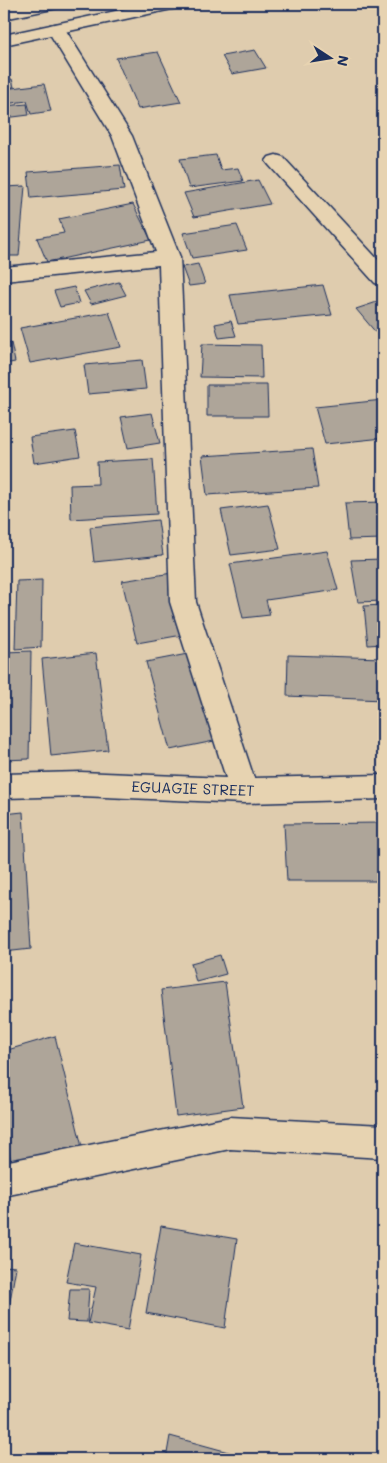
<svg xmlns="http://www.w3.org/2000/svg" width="387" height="1463" viewBox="0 0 387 1463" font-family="Mali,sans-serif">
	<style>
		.building { fill: #aea599; stroke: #1b2f5e }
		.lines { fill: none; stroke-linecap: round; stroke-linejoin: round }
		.street-casing { stroke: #1b2f5e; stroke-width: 3 }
		.primary-casing { stroke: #1b2f5e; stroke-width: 3 }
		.street { fill: #e7d3b1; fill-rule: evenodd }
		.primary { fill: #e7d3b1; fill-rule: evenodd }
		.labels { text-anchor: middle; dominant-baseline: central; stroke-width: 5; stroke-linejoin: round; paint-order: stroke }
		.street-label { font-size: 15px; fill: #1b2f5e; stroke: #e7d3b1 }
	</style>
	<rect width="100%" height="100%" fill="#dfccae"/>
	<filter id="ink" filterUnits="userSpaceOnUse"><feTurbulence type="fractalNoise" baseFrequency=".02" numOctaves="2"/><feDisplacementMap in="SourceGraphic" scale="10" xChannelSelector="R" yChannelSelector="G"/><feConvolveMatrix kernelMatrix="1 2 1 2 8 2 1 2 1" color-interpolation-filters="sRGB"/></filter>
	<g filter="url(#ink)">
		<!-- building -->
		<g class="building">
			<path d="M255,50L266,68L232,74L222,56Z"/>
			<path d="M158,52L181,102L138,109L116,58Z"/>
			<path d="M12,79L14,87L4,88V80Z"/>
			<path d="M44,84L51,111L31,114L27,101L4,104V89Z"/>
			<path d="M27,104L29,115L5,118L4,106Z"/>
			<path d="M216,155L221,170L238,168L243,181L189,188L180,159Z"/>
			<path d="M120,165L124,190L31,198L28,172Z"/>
			<path d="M258,180L270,204L194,217L184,193Z"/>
			<path d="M25,186L19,256H4V187Z"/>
			<path d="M133,204L151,240L47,262L37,238L64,233L59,219Z"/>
			<path d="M237,225L247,250L192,258L183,233Z"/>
			<path d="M198,264L205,284L189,286L182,267Z"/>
			<path d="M119,282L126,295L91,304L84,291Z"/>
			<path d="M323,285L332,315L238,324L230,295Z"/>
			<path d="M74,287L79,303L60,307L54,291Z"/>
			<path d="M383,300V341L356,309Z"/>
			<path d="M109,312L121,347L30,363L20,328Z"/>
			<path d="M231,321L236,336L219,338L215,324Z"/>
			<path d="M11,343L15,362L4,364V344Z"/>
			<path d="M202,344L261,345L262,378L200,377Z"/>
			<path d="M142,360L146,389L88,394L84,365Z"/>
			<path d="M207,385H267L268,416H207Z"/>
			<path d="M383,400V438L325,444L315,407Z"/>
			<path d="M152,413L160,443L128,448L121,417Z"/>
			<path d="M75,431L80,456L34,463L30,437Z"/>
			<path d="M312,449L318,488L207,495L202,456Z"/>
			<path d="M153,459L157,514L71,519L70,485L98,484L97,462Z"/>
			<path d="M383,502V539L349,540L345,503Z"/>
			<path d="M268,504L280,549L231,555L221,510Z"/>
			<path d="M158,520L163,555L94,562L90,527Z"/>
			<path d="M327,551L338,590L266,600L270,615L243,618L230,564Z"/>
			<path d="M383,559V601L358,602L351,560Z"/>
			<path d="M172,573L188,634L137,643L122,581Z"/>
			<path d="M42,580L41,647L15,649L17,581Z"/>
			<path d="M383,605V644L368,645L364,606Z"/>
			<path d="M31,651L29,759L4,760V652Z"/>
			<path d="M198,652L224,739L170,750L146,662Z"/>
			<path d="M96,653L108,750L51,756L42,659Z"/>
			<path d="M288,655L383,658V700L287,696Z"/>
			<path d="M23,812L31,949L4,952V814Z"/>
			<path d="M383,823V924L379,881H287L284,824Z"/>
			<path d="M220,955L226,974L196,982L191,963Z"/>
			<path d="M225,982L243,1107L176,1116L161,990Z"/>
			<path d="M55,1036L83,1151L13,1172L4,1126V1051Z"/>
			<path d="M161,1226L237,1239L225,1328L146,1313Z"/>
			<path d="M74,1243L141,1255L128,1330L88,1323L96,1287L66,1282Z"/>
			<path d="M4,1266L16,1267L4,1335Z"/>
			<path d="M70,1289H89L87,1322L67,1321Z"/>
			<path d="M170,1436L232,1453L231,1459H166Z"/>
		</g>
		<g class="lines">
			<!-- street casing -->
			<g class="street-casing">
				<g id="street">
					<path d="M56,24L62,25L65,29L132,136L180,257L196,602L254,778L383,775V799L244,803L81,796L4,798V774L81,772L226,778L170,602L159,265L4,281V267L156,252L112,136L47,29L50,25Z"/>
					<path d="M276,155L283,157L383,265V285L375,283L269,165L266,161L269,157Z"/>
					<path d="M230,1117L383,1125V1158L230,1149L4,1196V1162Z"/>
				</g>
			</g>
			<!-- primary casing -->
			<g class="primary-casing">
				<g id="primary">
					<path d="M27,4H60L57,8L4,19V9Z"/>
					<path d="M148,4H181L178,8L172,9L4,45V35Z"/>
				</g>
			</g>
			<!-- street -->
			<use href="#street" class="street"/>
			<!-- primary -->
			<use href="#primary" class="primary"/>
		</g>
	</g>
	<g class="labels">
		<!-- street labels -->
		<g class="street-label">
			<text transform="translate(193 788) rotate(2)">EGUAGIE STREET</text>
		</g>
	</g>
	<!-- margin -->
	<rect width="387" height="1463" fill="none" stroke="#e7d3b1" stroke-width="20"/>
	<rect x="10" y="10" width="367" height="1443" fill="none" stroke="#1b2f5e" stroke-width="2" filter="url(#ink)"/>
	<!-- north arrow -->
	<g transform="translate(330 58) rotate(102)" stroke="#e7d3b1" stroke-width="4" paint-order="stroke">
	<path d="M0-4L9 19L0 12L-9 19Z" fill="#1b2f5e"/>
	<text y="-8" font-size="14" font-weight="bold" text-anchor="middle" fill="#1b2f5e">N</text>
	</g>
</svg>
